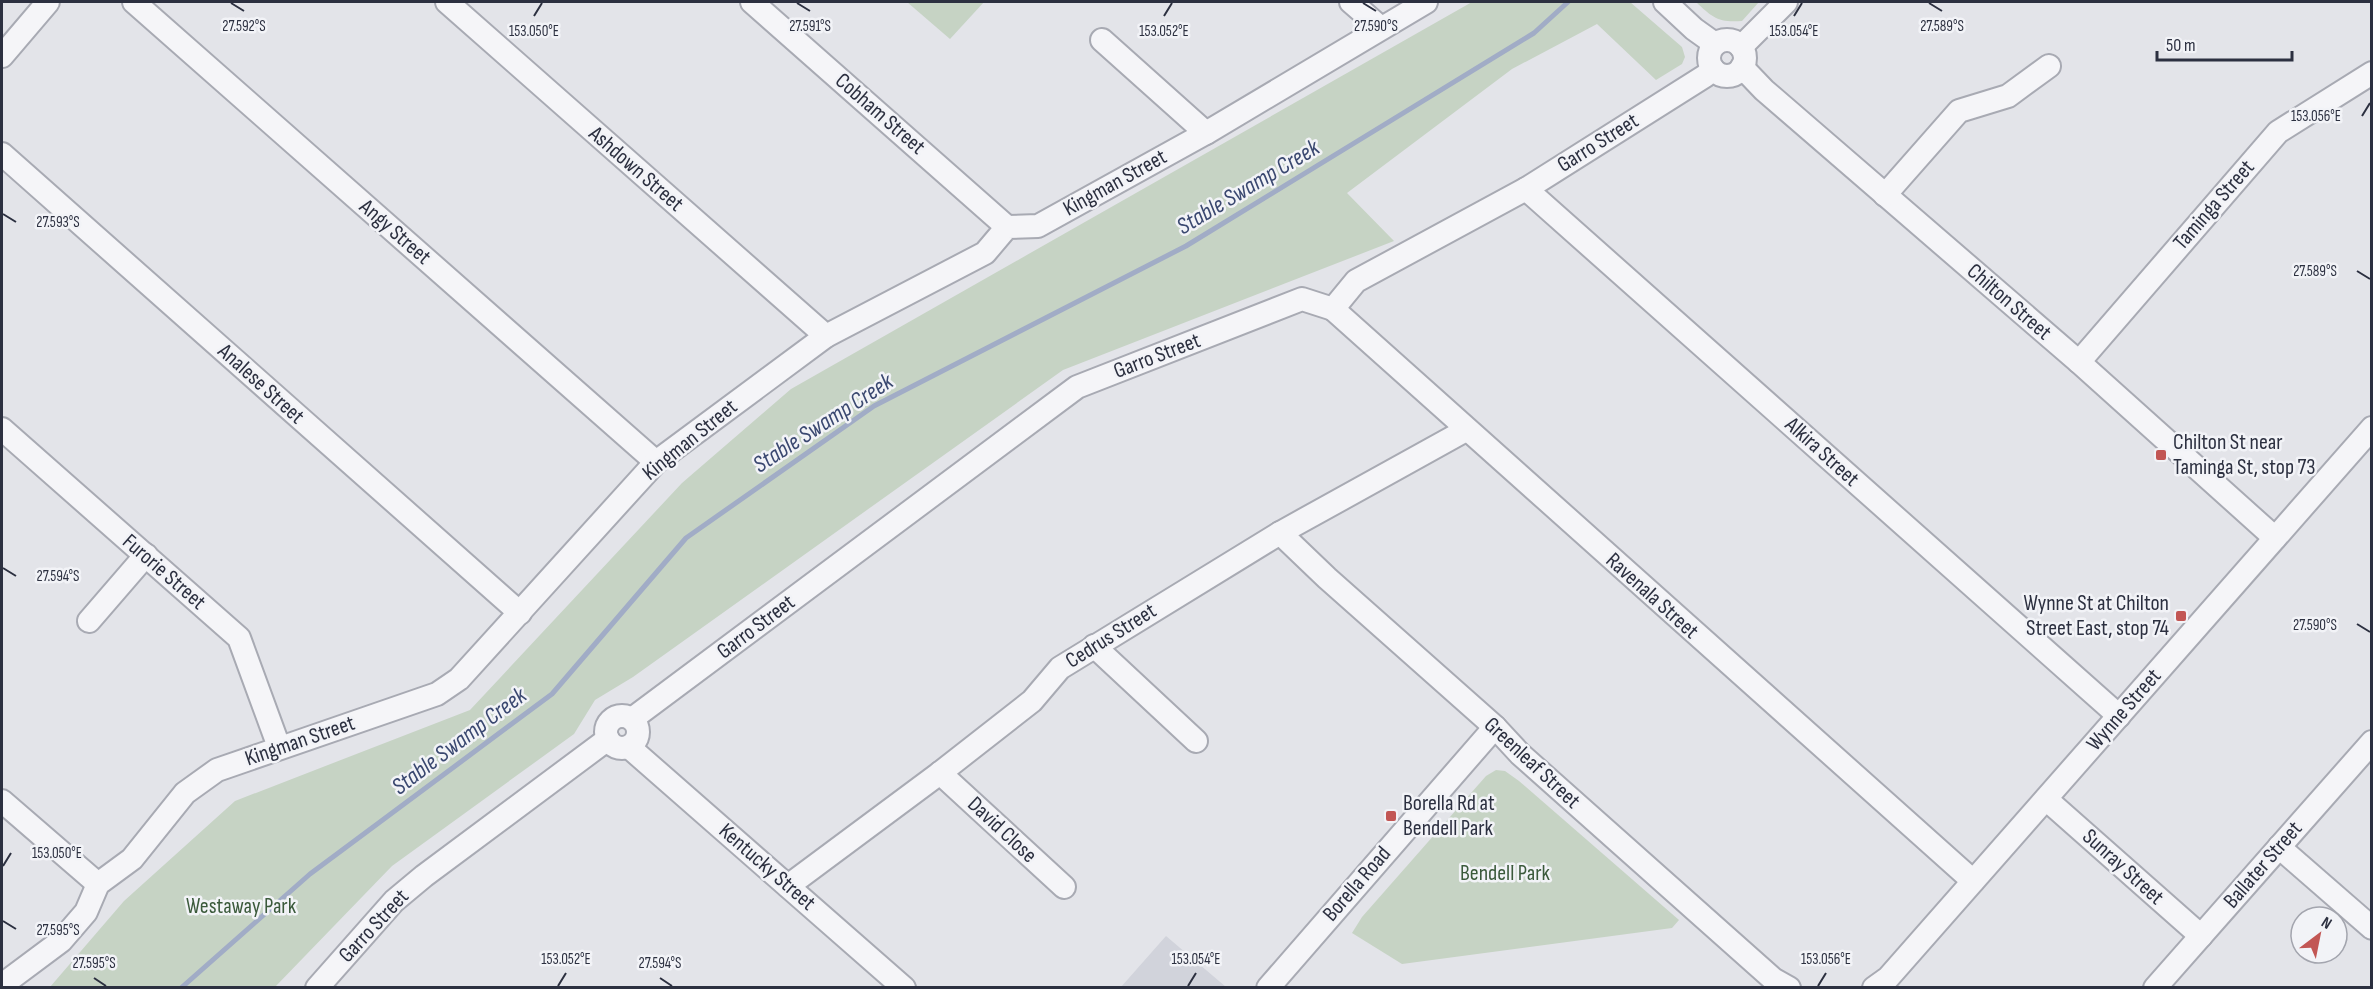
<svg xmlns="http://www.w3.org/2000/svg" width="2373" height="989" viewBox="0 0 2373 989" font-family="'Sofia Sans Condensed',sans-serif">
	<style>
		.built { fill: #d1d3db }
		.green { fill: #c6d3c4 }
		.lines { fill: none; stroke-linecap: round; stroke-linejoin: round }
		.stream { stroke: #a1acc6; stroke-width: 5 }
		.minor-casing { stroke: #a8aab3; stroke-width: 26 }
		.minor { stroke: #f5f5f8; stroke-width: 22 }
		.ticks { fill: none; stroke: #2c3040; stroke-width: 2 }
		.poi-dot { fill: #c25654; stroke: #f2f3f7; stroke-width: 2 }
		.labels { text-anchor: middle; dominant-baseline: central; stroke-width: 5; stroke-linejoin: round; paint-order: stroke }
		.street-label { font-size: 22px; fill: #2c3040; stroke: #f2f3f7 }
		.poi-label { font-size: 22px; fill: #2c3040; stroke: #f2f3f7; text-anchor: start }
		.park-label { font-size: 22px; fill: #3b5a3b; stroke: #f2f3f7 }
		.water-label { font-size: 24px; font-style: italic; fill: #3a4870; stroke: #f2f3f7 }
		.ticks-label { font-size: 15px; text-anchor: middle; fill: #2c3040; stroke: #f2f3f7; stroke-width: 5; stroke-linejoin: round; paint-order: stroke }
	</style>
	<rect width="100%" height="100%" fill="#e3e4e9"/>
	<!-- built -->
	<path class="built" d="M1166,936L1226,987H1121Z"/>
	<!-- green -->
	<g class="green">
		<path d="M907,2H984L950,39Z"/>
		<path d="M1472,2H1630L1682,47L1685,57L1682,64L1656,80L1597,24L1512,69L1347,193L1394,241L1063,370L633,677L595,700L574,734L392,866L275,987H50L124,901L235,801L470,710L682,483L791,389Z"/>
		<path d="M1696,2H1759L1742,21C1718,23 1712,17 1696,2Z"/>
		<path d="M1496,770L1505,771L1519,781L1679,920L1672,928L1402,964L1352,933L1362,917L1486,776Z"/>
	</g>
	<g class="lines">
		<!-- stream -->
		<path class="stream" d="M181,988L310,874L552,694L686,538L874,406L1186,246L1534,33L1568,2"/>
		<!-- minor casing -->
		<g class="minor-casing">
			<g id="minor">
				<path d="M134,2L656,462"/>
				<path d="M447,2L826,336"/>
				<path d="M752,2L1007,227"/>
				<path d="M1351,2L1381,28"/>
				<path d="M1665,2L1694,29L1715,44"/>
				<path d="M1102,40L1206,133"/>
				<circle cx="1727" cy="58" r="18"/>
				<path d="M1741,47L1786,2"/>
				<path d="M2,56L48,2"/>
				<path d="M1742,67L1764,90L2079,362L2275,538"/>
				<path d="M2,154L520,613"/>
				<path d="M1526,189L2119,716"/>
				<path d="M1885,195L1959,111L2008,96L2049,66"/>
				<path d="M1333,309L1973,881"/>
				<path d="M2079,362L2278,132L2372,73"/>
				<path d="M2,429L239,638L279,747"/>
				<path d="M1280,533L1327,578L1495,727L1520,754L1773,979L1789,988"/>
				<path d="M89,621L146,555"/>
				<path d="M1094,646L1196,741"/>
				<circle cx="622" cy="732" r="16"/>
				<path d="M632,719L1077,387L1302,299L1333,309L1356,281L1526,189L1705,76L1713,69"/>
				<path d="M629,747L904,988"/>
				<path d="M940,773L1064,887"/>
				<path d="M2046,799L2201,936"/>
				<path d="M2,801L98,884"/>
				<path d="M2279,847L2372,928"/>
				<path d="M788,886L940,773L1032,701L1060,668L1280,533L1466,430"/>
				<path d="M2,985L61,941L86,912L98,884L132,859L185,793L217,770L437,694L459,679L656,462L826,336L985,253L1007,227L1038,226L1206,133L1426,2"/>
				<path d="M317,988L394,901L424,876L608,739"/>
				<path d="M1268,988L1495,727"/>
				<path d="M1874,988L1888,978L2372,428"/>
				<path d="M2155,988L2372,742"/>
			</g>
		</g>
		<!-- minor -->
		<use href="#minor" class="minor"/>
	</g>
	<!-- ticks -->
	<path class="ticks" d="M231,3L244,11M797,3L810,11M1363,3L1376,11M1929,3L1942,11M534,16L542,3M1164,16L1172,3M1794,16L1802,3M2362,116L2370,103M3,214L16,222M2357,271L2370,279M3,568L16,576M2357,624L2370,632M3,866L11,853M3,921L16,929M94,978L106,986M660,978L672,986M558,986L566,973M1188,986L1196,973M1818,986L1826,973"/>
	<!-- markers -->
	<g class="poi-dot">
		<rect x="2155" y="449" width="12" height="12" rx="3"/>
		<rect x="2175" y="610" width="12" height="12" rx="3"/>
		<rect x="1385" y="810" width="12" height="12" rx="3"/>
	</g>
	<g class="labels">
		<!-- street labels -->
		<g class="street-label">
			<text transform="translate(880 114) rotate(41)">Cobham Street</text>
			<text transform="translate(1598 143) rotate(-32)">Garro Street</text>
			<text transform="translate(636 169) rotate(41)">Ashdown Street</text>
			<text transform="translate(1115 183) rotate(-29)">Kingman Street</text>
			<text transform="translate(2214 205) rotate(-49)">Taminga Street</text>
			<text transform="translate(395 232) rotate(41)">Angy Street</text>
			<text transform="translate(2009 302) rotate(41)">Chilton Street</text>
			<text transform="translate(1157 356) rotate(-21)">Garro Street</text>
			<text transform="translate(261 384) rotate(42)">Analese Street</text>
			<text transform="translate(690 440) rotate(-39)">Kingman Street</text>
			<text transform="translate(1822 452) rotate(42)">Alkira Street</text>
			<text transform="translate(164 572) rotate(41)">Furorie Street</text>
			<text transform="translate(1652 596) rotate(42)">Ravenala Street</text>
			<text transform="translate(756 627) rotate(-37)">Garro Street</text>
			<text transform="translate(1111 636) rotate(-32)">Cedrus Street</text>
			<text transform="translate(2124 710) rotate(-49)">Wynne Street</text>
			<text transform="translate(300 741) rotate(-19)">Kingman Street</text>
			<text transform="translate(1532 763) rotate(43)">Greenleaf Street</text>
			<text transform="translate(1002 830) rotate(43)">David Close</text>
			<text transform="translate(2263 865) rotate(-49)">Ballater Street</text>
			<text transform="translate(767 867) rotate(41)">Kentucky Street</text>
			<text transform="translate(2123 867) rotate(42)">Sunray Street</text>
			<text transform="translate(1357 884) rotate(-49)">Borella Road</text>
			<text transform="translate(374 926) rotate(-47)">Garro Street</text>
		</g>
		<!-- poi labels -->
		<g class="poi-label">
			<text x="2173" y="442">Chilton St near<tspan x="2173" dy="25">Taminga St, stop 73</tspan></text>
			<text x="2169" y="603" text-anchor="end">Wynne St at Chilton<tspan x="2169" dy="25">Street East, stop 74</tspan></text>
			<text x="1403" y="803">Borella Rd at<tspan x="1403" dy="25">Bendell Park</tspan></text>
		</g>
		<!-- park labels -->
		<g class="park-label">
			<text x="1505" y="873">Bendell Park</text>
			<text x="241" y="906">Westaway Park</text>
		</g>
		<!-- water labels -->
		<g class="water-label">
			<text transform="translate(1248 187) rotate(-31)">Stable Swamp Creek</text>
			<text transform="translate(823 423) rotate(-33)">Stable Swamp Creek</text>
			<text transform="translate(459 741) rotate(-37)">Stable Swamp Creek</text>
		</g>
	</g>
	<g class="ticks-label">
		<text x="244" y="31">27.592°S</text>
		<text x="1376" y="31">27.590°S</text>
		<text x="810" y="31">27.591°S</text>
		<text x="1942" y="31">27.589°S</text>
		<text x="534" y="36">153.050°E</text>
		<text x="1164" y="36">153.052°E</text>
		<text x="1794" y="36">153.054°E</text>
		<text x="2316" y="121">153.056°E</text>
		<text x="58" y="227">27.593°S</text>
		<text x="2315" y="276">27.589°S</text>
		<text x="58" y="581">27.594°S</text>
		<text x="2315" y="630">27.590°S</text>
		<text x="57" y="858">153.050°E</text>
		<text x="58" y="935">27.595°S</text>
		<text x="566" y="964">153.052°E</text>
		<text x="1196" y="964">153.054°E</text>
		<text x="1826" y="964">153.056°E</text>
		<text x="94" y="968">27.595°S</text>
		<text x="660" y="968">27.594°S</text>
	</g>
	<!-- border -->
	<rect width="2373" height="989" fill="none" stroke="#2c3040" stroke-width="6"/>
	<!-- north arrow -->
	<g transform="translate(2319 935) rotate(32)"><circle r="28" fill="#f2f3f7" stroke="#a3a5ae" stroke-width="1.5"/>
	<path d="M0-4.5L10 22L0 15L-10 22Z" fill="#c25654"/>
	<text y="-9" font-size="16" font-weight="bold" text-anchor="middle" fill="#2c3040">N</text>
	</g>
	<!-- scale -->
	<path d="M2157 51v9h135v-9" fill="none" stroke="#2c3040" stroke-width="3"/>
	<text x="2166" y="51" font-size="18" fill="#2c3040" stroke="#f2f3f7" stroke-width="4.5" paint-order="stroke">50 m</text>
</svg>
